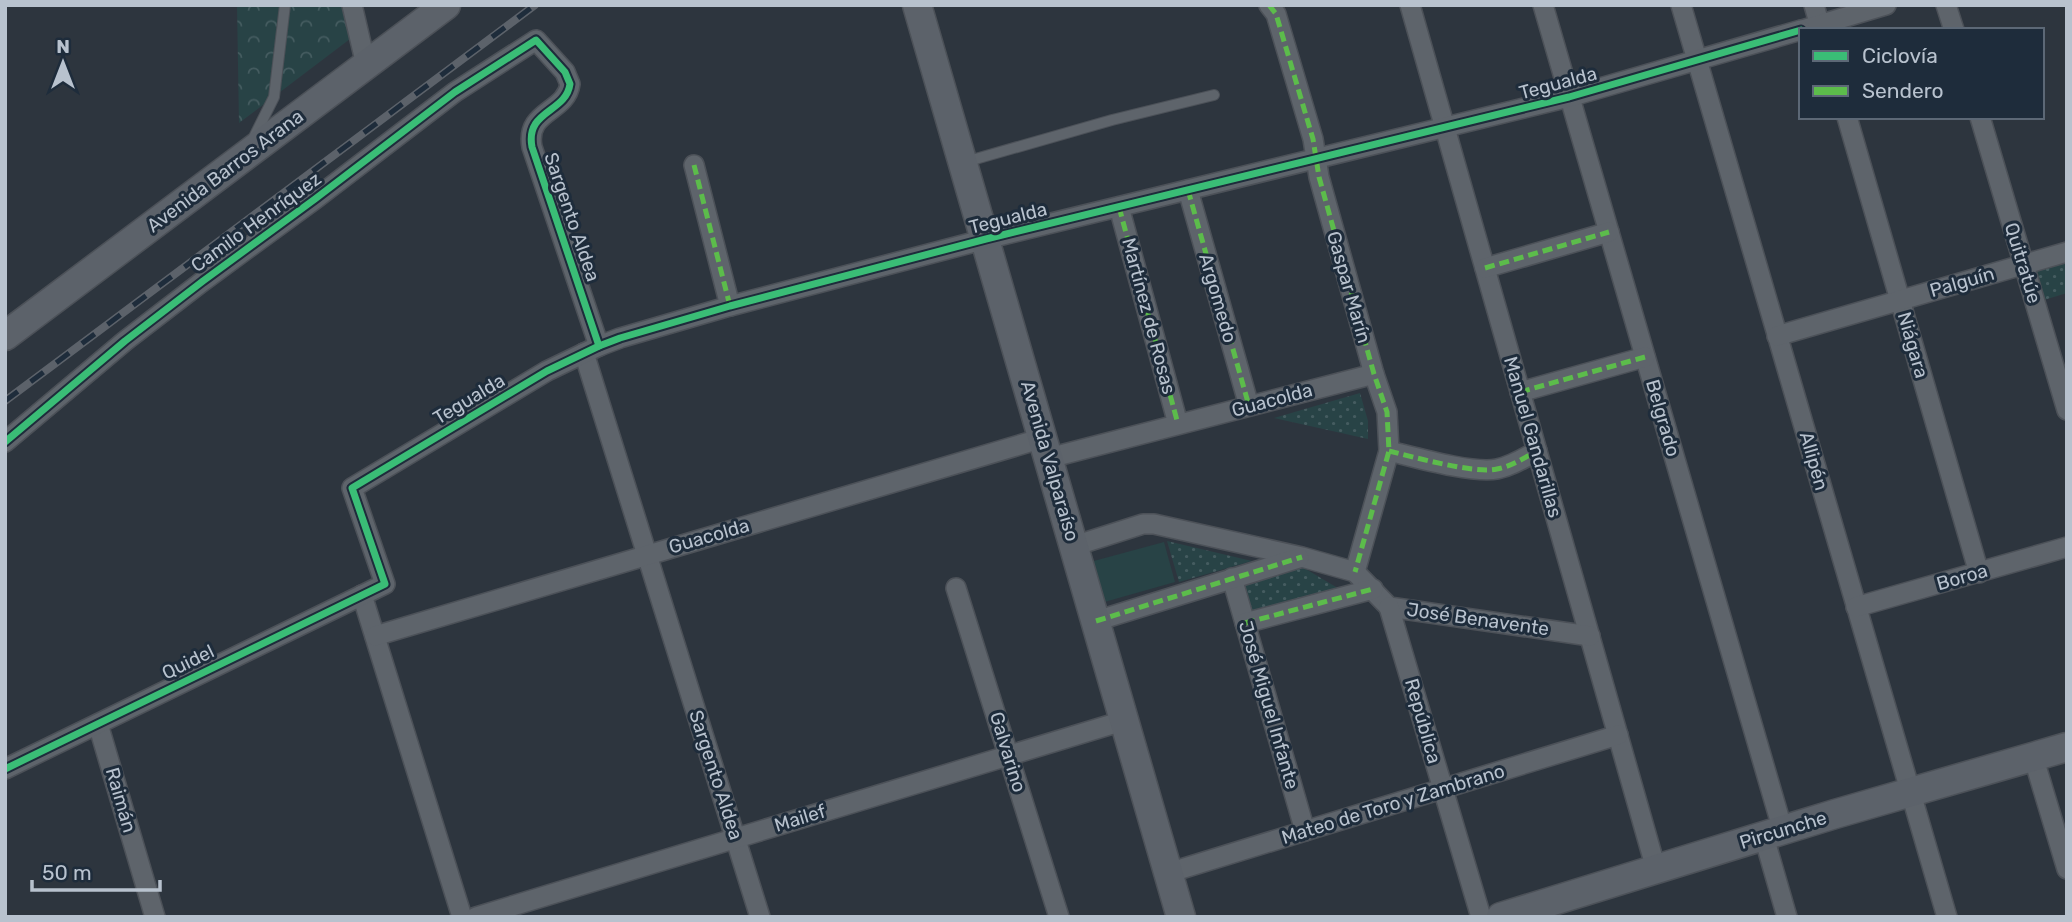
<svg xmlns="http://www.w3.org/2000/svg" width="2072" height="922" viewBox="0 0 2072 922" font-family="Rubik,sans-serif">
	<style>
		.grass { fill: url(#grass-dots) }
		.park { fill: url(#park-crowns) }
		.pitch { fill: #284346 }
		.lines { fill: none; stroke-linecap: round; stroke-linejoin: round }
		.lane-casing { stroke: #4c5158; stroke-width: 12 }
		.street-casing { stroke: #4c5158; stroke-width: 22 }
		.secondary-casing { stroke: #4c5158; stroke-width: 31 }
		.lane { stroke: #5e646b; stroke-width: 10 }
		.street { stroke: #5e646b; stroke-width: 19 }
		.secondary { stroke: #5c626a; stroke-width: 28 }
		.rail-casing { stroke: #5c626a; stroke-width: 8 }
		.rail { stroke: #1e2c3b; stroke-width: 5; stroke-dasharray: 16; stroke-linecap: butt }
		.quiet { stroke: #5cbc4b; stroke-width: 5; stroke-dasharray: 10 5; stroke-linecap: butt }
		.cycleway-casing { stroke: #1e2c3b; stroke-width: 11 }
		.cycleway { stroke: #3abd76; stroke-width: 7 }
		.labels { text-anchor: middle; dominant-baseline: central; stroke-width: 6; stroke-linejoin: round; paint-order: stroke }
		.street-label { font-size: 19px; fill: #b8c2ce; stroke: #1e2c3b }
	</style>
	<defs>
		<pattern id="grass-dots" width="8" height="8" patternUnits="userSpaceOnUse" patternTransform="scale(1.75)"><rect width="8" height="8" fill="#284346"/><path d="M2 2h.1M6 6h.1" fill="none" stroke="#455c60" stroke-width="1.8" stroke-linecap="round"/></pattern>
		<pattern id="park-crowns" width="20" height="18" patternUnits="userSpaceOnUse" patternTransform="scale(1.75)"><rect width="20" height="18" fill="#284346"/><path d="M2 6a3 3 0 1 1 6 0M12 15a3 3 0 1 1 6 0" fill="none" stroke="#455c60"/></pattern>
	</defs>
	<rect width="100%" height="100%" fill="#2d353e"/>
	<!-- grass -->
	<g class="grass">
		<path d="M2067,261V293L2044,300L2036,270Z"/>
		<path d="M1360,393L1368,421V439L1274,418Z"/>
		<path d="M1167,541L1252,561L1179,582Z"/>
		<path d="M1299,565L1341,590L1242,618L1232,584Z"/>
	</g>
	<!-- park -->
	<path class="park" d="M237,5H342L350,39L239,123Z"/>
	<!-- pitch -->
	<path class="pitch" d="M1164,542L1175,582L1101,603L1090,562Z"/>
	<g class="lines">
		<!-- lane casing -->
		<g class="lane-casing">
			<g id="lane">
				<path d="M253,139L274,97L285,5"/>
				<path d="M965,162L1112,120L1214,95"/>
			</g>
		</g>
		<!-- street casing -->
		<g class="street-casing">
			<g id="street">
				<path d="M352,5L366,65"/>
				<path d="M1269,5L1276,14L1313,139L1319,177L1374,374L1387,412L1389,451L1355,572"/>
				<path d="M1410,5L1656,869"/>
				<path d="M1543,5L1783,831"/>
				<path d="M1681,5L1947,917"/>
				<path d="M1814,5L1821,30"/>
				<path d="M1946,5L1954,30"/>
				<path d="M1802,30L1886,5"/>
				<path d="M1847,117L1979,573"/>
				<path d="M1980,117L2067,410"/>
				<path d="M694,165L730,306"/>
				<path d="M1188,190L1249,406"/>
				<path d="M1119,207L1178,424"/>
				<path d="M1485,268L1609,232"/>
				<path d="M1777,336L2067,252"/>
				<path d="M584,353L760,917"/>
				<path d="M1520,392L1645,357"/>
				<path d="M5,442L125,341L203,281L315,199L455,92L536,40L565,72L570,84C566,113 525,110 532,147L599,346"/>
				<path d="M1389,451C1414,457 1474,474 1497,469C1512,466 1524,458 1537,451"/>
				<path d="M1049,458L1374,374"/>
				<path d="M1074,546L1143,524H1154L1302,557L1355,572L1389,607L1590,636"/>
				<path d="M1232,578L1305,831"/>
				<path d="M956,588L1059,917"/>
				<path d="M362,595L462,917"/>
				<path d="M1389,607L1481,917"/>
				<path d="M1856,607L2067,547"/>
				<path d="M1096,621L1299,558"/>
				<path d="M1245,623L1373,589"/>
				<path d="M375,636L1043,438"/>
				<path d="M98,724L155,917"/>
				<path d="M2033,756L2067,869"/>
				<path d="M5,769L385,584L352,488L547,371L599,346L620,338L730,306L986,239L1569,97L1801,30"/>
				<path d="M1764,837L1787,917"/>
				<path d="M1168,873L1618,735"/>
				<path d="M476,917L1126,720"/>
			</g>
		</g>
		<!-- secondary casing -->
		<g class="secondary-casing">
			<g id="secondary">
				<path d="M917,5L1181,917"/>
				<path d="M5,336L446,5"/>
				<path d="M1501,917L1835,814L2067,747"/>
			</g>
		</g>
		<!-- lane -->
		<use href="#lane" class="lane"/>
		<!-- street -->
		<use href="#street" class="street"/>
		<!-- secondary -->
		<use href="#secondary" class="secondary"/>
		<!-- rail casing -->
		<g class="rail-casing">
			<path id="rail" d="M5,401L535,5"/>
		</g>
		<!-- rail -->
		<use href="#rail" class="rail"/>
		<!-- quiet -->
		<g class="quiet">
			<path d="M1269,5L1276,14L1313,139L1319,177L1374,374L1387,412L1389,451L1355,572"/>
			<path d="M694,165L730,306"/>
			<path d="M1188,190L1249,406"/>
			<path d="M1119,207L1178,424"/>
			<path d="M1485,268L1609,232"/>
			<path d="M1520,392L1645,357"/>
			<path d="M1389,451C1414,457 1474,474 1497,469C1512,466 1524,458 1537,451"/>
			<path d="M1096,621L1302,557"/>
			<path d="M1245,623L1373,589"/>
		</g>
		<!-- cycleway casing -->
		<g class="cycleway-casing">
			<g id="cycleway">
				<path d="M5,442L125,341L203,281L315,199L455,92L536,40L565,72L570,84C566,113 525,110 532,147L599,346"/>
				<path d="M5,769L385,584L352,488L547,371L599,346L620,338L730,306L986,239L1569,97L1801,30"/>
			</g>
		</g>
		<!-- cycleway -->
		<use href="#cycleway" class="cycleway"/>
	</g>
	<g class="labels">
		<!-- street labels -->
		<g class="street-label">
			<text transform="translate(1558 83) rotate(-15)">Tegualda</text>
			<text transform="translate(225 171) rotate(-37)">Avenida Barros Arana</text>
			<text transform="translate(572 217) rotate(71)">Sargento Aldea</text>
			<text transform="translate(1008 218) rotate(-14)">Tegualda</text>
			<text transform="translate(256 222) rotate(-36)">Camilo Henríquez</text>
			<text transform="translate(2023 263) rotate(73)">Quitratúe</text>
			<text transform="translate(1962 282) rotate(-16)">Palguín</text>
			<text transform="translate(1349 287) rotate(74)">Gaspar Marín</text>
			<text transform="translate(1218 298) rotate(74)">Argomedo</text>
			<text transform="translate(1149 316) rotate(75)">Martínez de Rosas</text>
			<text transform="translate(1913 345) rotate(74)">Niágara</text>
			<text transform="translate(469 399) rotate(-31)">Tegualda</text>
			<text transform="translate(1272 400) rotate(-15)">Guacolda</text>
			<text transform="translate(1663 418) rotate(74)">Belgrado</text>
			<text transform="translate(1533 437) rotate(74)">Manuel Gandarillas</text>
			<text transform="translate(1050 461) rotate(74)">Avenida Valparaíso</text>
			<text transform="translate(1814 461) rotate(74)">Allipén</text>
			<text transform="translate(709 536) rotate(-16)">Guacolda</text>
			<text transform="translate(1962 577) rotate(-16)">Boroa</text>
			<text transform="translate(1478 619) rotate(8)">José Benavente</text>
			<text transform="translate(188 662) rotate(-26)">Quidel</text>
			<text transform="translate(1269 705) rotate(74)">José Miguel Infante</text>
			<text transform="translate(1423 721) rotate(74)">República</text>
			<text transform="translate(1008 752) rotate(73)">Galvarino</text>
			<text transform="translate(716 775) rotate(72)">Sargento Aldea</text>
			<text transform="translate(121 800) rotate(74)">Raimán</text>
			<text transform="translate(1393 804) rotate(-17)">Mateo de Toro y Zambrano</text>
			<text transform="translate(800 818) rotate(-17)">Mailef</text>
			<text transform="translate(1783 830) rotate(-17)">Pircunche</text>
		</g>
	</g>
	<!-- border -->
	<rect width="2072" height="922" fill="none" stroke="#b8c2ce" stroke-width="14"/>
	<!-- legend -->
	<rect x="1799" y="28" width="245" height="91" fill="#1e2c3b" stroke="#5c6876" stroke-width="2"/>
	<rect x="1813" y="51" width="35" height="10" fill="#3abd76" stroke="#5c6876" stroke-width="2"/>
	<text x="1862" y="63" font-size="21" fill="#b8c2ce">Ciclovía</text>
	<rect x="1813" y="86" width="35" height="10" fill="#5cbc4b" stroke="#5c6876" stroke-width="2"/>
	<text x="1862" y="98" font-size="21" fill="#b8c2ce">Sendero</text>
	<!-- north arrow -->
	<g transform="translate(63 63)" stroke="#1e2c3b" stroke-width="5" paint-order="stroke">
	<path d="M0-5L12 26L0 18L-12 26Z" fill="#b8c2ce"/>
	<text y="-10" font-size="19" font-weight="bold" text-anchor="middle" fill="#b8c2ce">N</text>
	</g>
	<!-- scale -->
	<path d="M32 880v10h128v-10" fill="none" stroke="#b8c2ce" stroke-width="3.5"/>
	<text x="42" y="880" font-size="21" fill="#b8c2ce" stroke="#1e2c3b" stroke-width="5" paint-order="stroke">50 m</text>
</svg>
